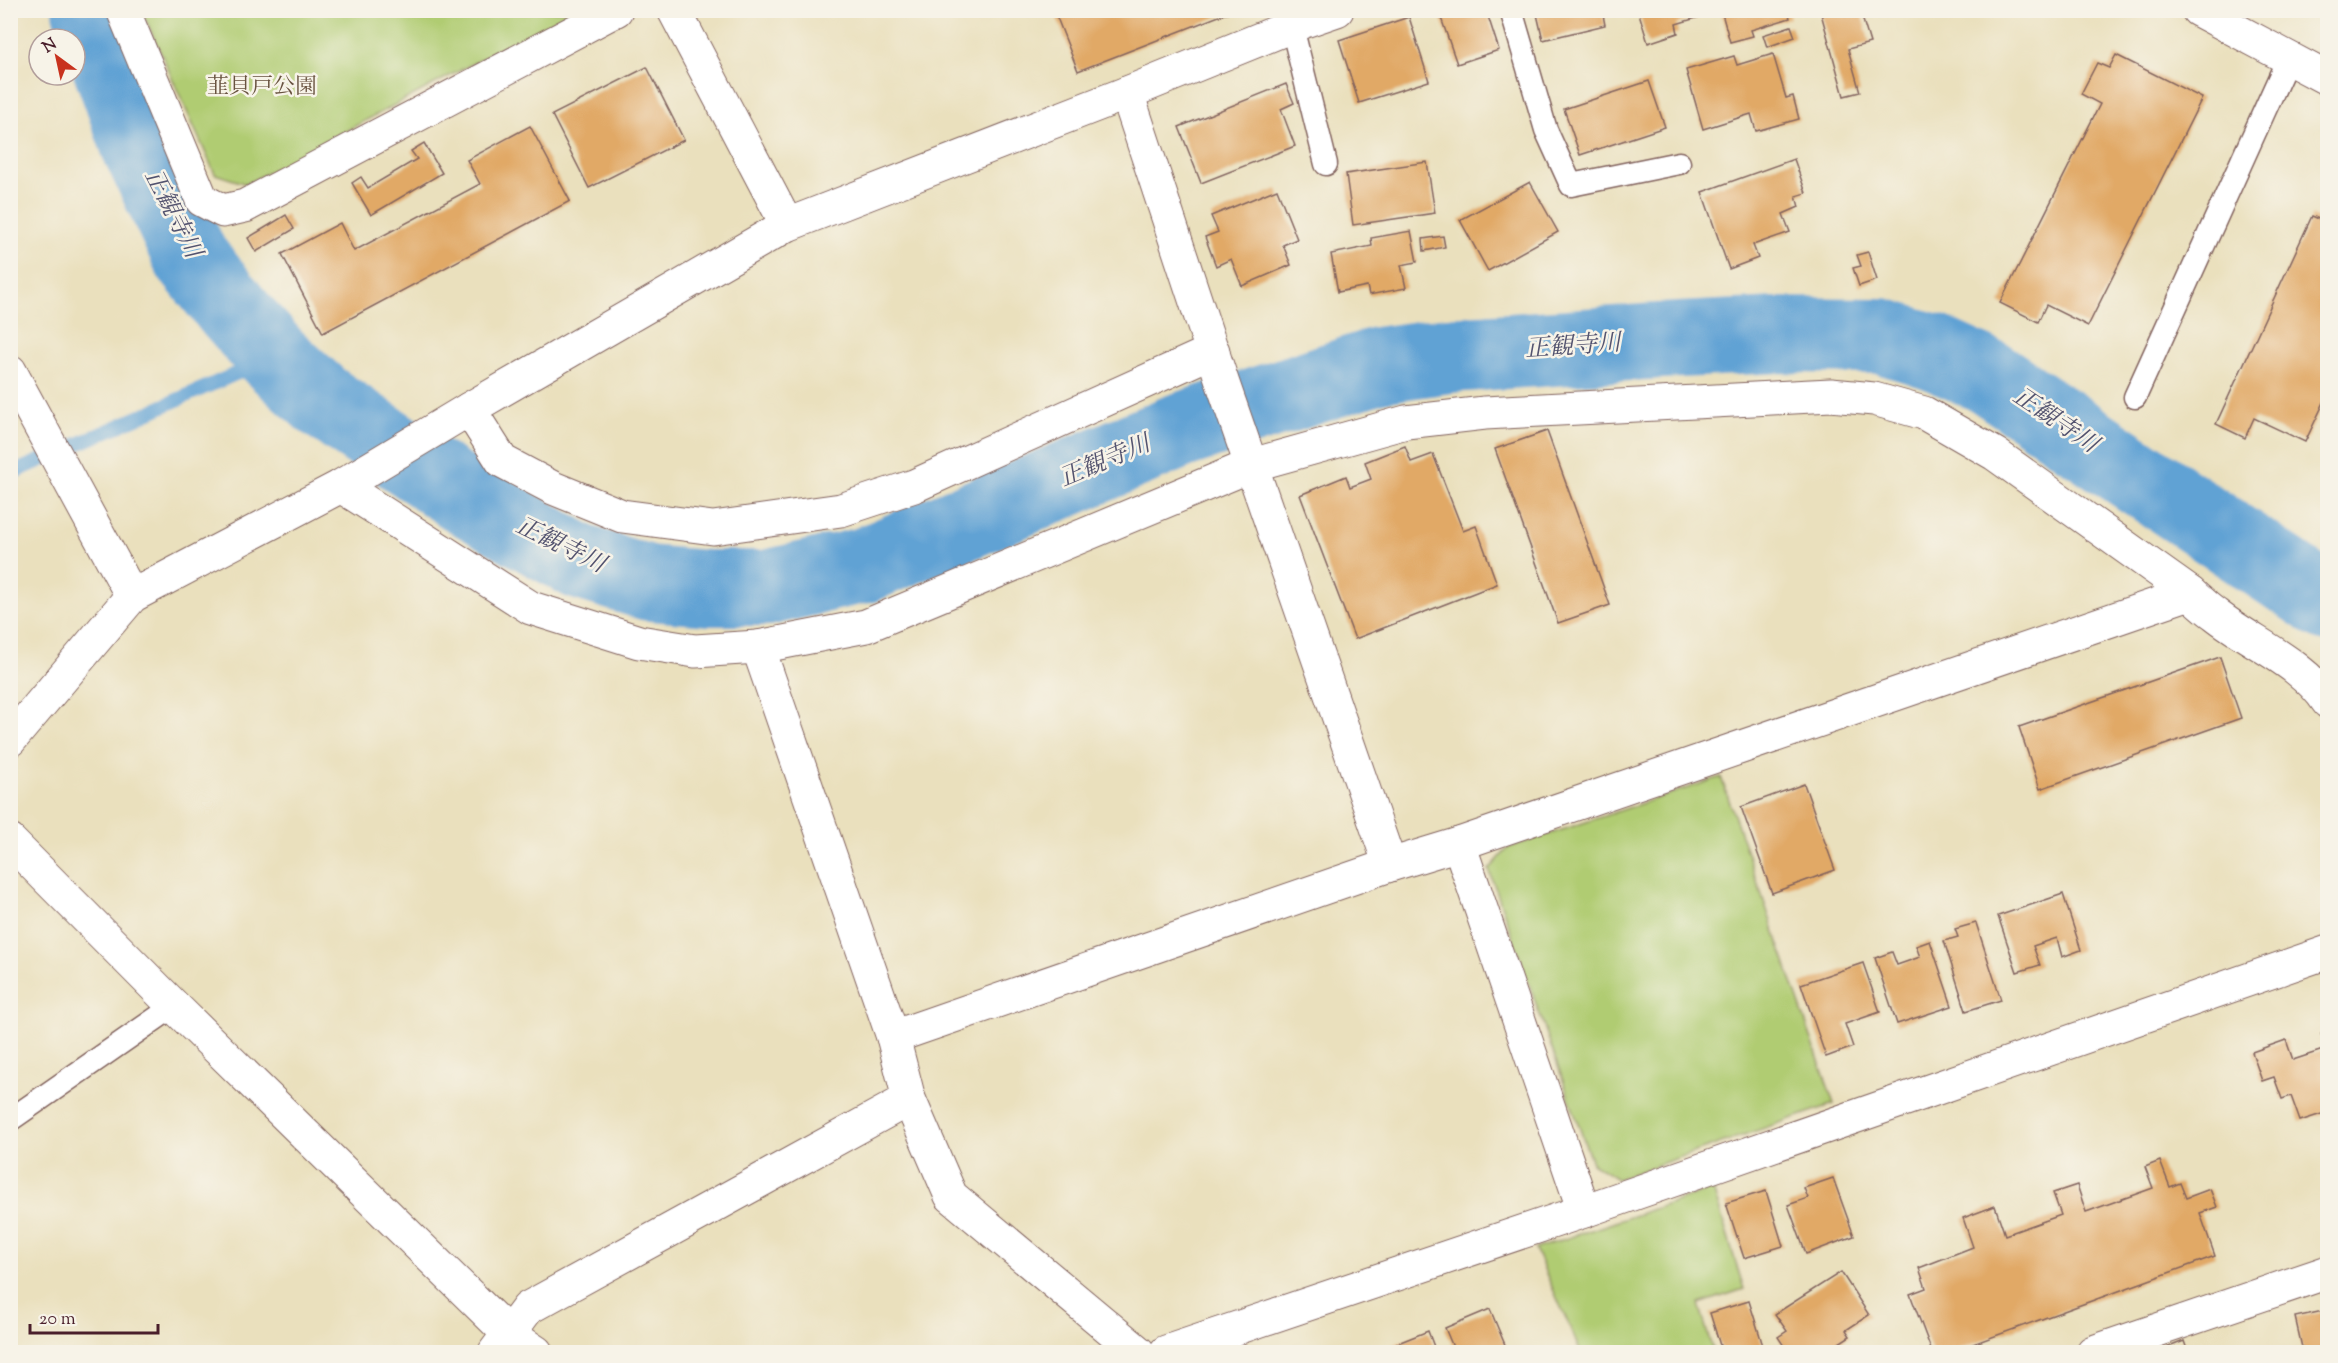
<svg xmlns="http://www.w3.org/2000/svg" width="2338" height="1363" viewBox="0 0 2338 1363" font-family="'Sorts Mill Goudy','Noto Serif JP',serif">
	<style>
		.green { fill: #b0cc72; stroke: #7d764e; stroke-width: 1.5 }
		.lines { fill: none; stroke-linecap: round; stroke-linejoin: round }
		.stream { stroke: #61a2d4; stroke-width: 14 }
		.river { stroke: #61a2d4; stroke-width: 76 }
		.building { fill: #e1a966 }
		.lane-casing { stroke: #82635e; stroke-width: 25 }
		.street-casing { stroke: #82635e; stroke-width: 35 }
		.secondary-casing { stroke: #82635e; stroke-width: 35 }
		.lane { stroke: #fff; stroke-width: 22 }
		.street { stroke: #fff; stroke-width: 33 }
		.secondary { stroke: #fff; stroke-width: 33 }
		.labels { text-anchor: middle; dominant-baseline: central; stroke-width: 5; stroke-linejoin: round; paint-order: stroke }
		.park-label { font-size: 22px; fill: #695340; stroke: #f7f3e8 }
		.water-label { font-size: 24px; font-style: italic; fill: #53536f; stroke: #f7f3e8 }
	</style>
	<rect width="100%" height="100%" fill="#f7f3e8"/>
	<filter id="ink" filterUnits="userSpaceOnUse"><feTurbulence type="fractalNoise" baseFrequency=".0167" numOctaves="2"/><feDisplacementMap in="SourceGraphic" scale="12" xChannelSelector="R" yChannelSelector="G"/><feConvolveMatrix kernelMatrix="1 2 1 2 8 2 1 2 1" color-interpolation-filters="sRGB"/></filter>
	<filter id="wash" filterUnits="userSpaceOnUse"><feTurbulence type="fractalNoise" baseFrequency=".008" numOctaves="4" result="noise"/><feDisplacementMap in="SourceGraphic" scale="24" xChannelSelector="R" yChannelSelector="G"/><feGaussianBlur stdDeviation="1.35" result="paint"/><feColorMatrix in="noise" values="0 0 0 0 0 0 0 0 0 0 0 0 0 0 0 0 0 1.4 0 .05"/><feComposite in="paint" operator="in"/></filter>
	<g filter="url(#wash)">
		<rect width="100%" height="100%" fill="#eae0bd"/>
		<!-- green -->
		<g class="green">
			<path d="M142,11H572L246,184L215,174Z"/>
			<path d="M1721,777L1834,1104L1617,1179L1592,1163L1489,870L1508,848Z"/>
			<path d="M1713,1189L1744,1289L1699,1304L1713,1352H1581L1535,1249Z"/>
		</g>
		<g class="lines">
			<!-- stream -->
			<path class="stream" d="M10,474L274,357"/>
			<!-- river -->
			<path class="river" d="M90,10L139,146L191,258L233,311L274,357L321,400L468,499L580,562L649,583L708,588H766L865,565L1179,431L1378,365L1449,355L1659,341L1778,335L1882,336L1934,352L1989,377L2328,604"/>
		</g>
		<g id="blocks">
			<!-- building -->
			<g class="building">
				<path d="M1054,10H1232V11L1078,71Z"/>
				<path d="M1445,10H1486L1499,50L1457,64L1439,12Z"/>
				<path d="M1536,10H1602L1605,25L1543,40Z"/>
				<path d="M1638,10H1701L1703,16L1676,24L1678,33L1648,43Z"/>
				<path d="M1721,10H1788L1790,18L1751,30L1753,36L1730,42Z"/>
				<path d="M1820,10H1880V12L1862,17L1870,43L1848,49L1860,92L1844,96Z"/>
				<path d="M1409,17L1429,81L1359,103L1339,40Z"/>
				<path d="M1791,26L1795,37L1767,47L1763,35Z"/>
				<path d="M1773,54L1786,98L1793,96L1799,119L1756,131L1751,114L1703,129L1686,70L1734,56L1737,65Z"/>
				<path d="M2116,55L2202,98L2088,326L2046,305L2038,322L2000,303L2100,104L2081,94L2097,63L2109,68Z"/>
				<path d="M647,67L684,140L589,188L552,115Z"/>
				<path d="M1649,81L1665,127L1580,155L1564,109Z"/>
				<path d="M1286,84L1294,103L1281,109L1295,146L1201,183L1179,127Z"/>
				<path d="M530,126L570,201L323,333L282,254L340,223L354,251L480,184L467,160Z"/>
				<path d="M424,143L442,173L371,215L352,183L361,177L368,188L417,159L411,151Z"/>
				<path d="M1794,159L1806,193L1796,196L1799,207L1783,214L1790,232L1753,245L1758,258L1729,269L1702,192Z"/>
				<path d="M1427,162L1435,213L1353,225L1346,174Z"/>
				<path d="M1530,182L1558,232L1488,271L1460,220Z"/>
				<path d="M1277,189L1297,239L1283,245L1291,265L1242,286L1231,259L1216,266L1205,237L1218,232L1211,216Z"/>
				<path d="M286,215L294,229L256,252L248,238Z"/>
				<path d="M2312,216L2328,223V394L2305,442L2254,418L2245,438L2216,424Z"/>
				<path d="M1411,231L1417,262L1401,265L1406,288L1369,295L1367,286L1338,292L1331,254L1372,246L1371,238Z"/>
				<path d="M1443,236L1445,247L1424,251L1423,239Z"/>
				<path d="M1868,252L1877,280L1859,286L1853,268L1861,266L1857,255Z"/>
				<path d="M1547,431L1610,605L1558,623L1495,449Z"/>
				<path d="M1405,446L1411,462L1433,454L1463,531L1476,526L1497,584L1355,639L1300,495L1346,476L1350,487L1371,479L1365,462Z"/>
				<path d="M2220,657L2241,718L2040,789L2019,727Z"/>
				<path d="M1804,784L1835,870L1772,893L1741,807Z"/>
				<path d="M2063,894L2081,950L2062,957L2057,938L2033,946L2040,965L2017,972L1998,916Z"/>
				<path d="M1976,923L2001,1000L1966,1011L1944,941L1958,937L1955,929Z"/>
				<path d="M1930,941L1952,1006L1897,1024L1875,958L1892,952L1897,965L1920,957L1916,946Z"/>
				<path d="M1863,963L1880,1012L1845,1024L1853,1047L1826,1057L1801,984Z"/>
				<path d="M2328,1032V1112L2300,1121L2291,1096L2282,1099L2274,1077L2262,1081L2252,1052L2286,1040L2293,1060L2326,1049L2321,1034Z"/>
				<path d="M2160,1161L2170,1187L2180,1183L2186,1198L2210,1189L2217,1207L2200,1213L2215,1256L1951,1352H1932L1910,1294L1926,1288L1919,1268L1973,1247L1963,1218L1995,1206L2005,1235L2061,1215L2053,1193L2077,1185L2086,1212L2153,1188L2145,1167Z"/>
				<path d="M1833,1178L1854,1236L1806,1254L1788,1205L1808,1198L1804,1188Z"/>
				<path d="M1766,1191L1783,1246L1744,1258L1726,1203Z"/>
				<path d="M1841,1272L1869,1315L1846,1330L1850,1336L1839,1343L1841,1347L1833,1352H1788L1778,1337L1787,1331L1775,1314Z"/>
				<path d="M1749,1301L1764,1349L1755,1352H1722L1710,1313Z"/>
				<path d="M1490,1309L1508,1352H1455L1445,1328Z"/>
				<path d="M2328,1310V1352H2303L2295,1317Z"/>
				<path d="M1428,1331L1436,1352H1390L1388,1347Z"/>
				<path d="M2184,1341L2188,1352H2156Z"/>
			</g>
		</g>
	</g>
	<g filter="url(#ink)">
		<use href="#blocks" fill-opacity="0" stroke="#82635e" stroke-width="1.5"/>
		<g class="lines">
			<!-- lane casing -->
			<g class="lane-casing">
				<g id="lane">
					<path d="M1511,10L1546,130L1571,185L1679,163"/>
					<path d="M1292,27L1326,164"/>
					<path d="M2135,397L2288,59"/>
					<path d="M10,1120L174,1006"/>
				</g>
			</g>
			<!-- street casing -->
			<g class="street-casing">
				<g id="street">
					<path d="M123,10L202,200L223,211L245,206L616,10"/>
					<path d="M2198,10L2328,79"/>
					<path d="M1127,93L1223,384L1390,865"/>
					<path d="M10,371L132,596"/>
					<path d="M469,409L502,461L553,488L622,516L713,528L841,510L914,486L1213,351"/>
					<path d="M341,486L531,608L639,642L695,651L758,647L866,626L1252,465L1406,422L1485,413L1831,395L1874,399L1924,413L1995,454L2190,593C2198,600 2206,608 2215,614C2251,643 2302,662 2328,702"/>
					<path d="M758,647L893,1037L909,1099L951,1196L1138,1352"/>
					<path d="M10,740L132,596L341,486L469,409L787,225L1127,93L1302,22L1337,10"/>
					<path d="M10,841L174,1006L509,1334L536,1352"/>
					<path d="M1459,844L1584,1211"/>
					<path d="M893,1037L1390,865L1459,844L2190,593"/>
					<path d="M495,1352L528,1308L909,1099"/>
					<path d="M1166,1352L1584,1211L2328,952"/>
					<path d="M2093,1352L2328,1272"/>
				</g>
			</g>
			<!-- secondary casing -->
			<g class="secondary-casing">
				<path id="secondary" d="M674,10L787,225"/>
			</g>
			<!-- lane -->
			<use href="#lane" class="lane"/>
			<!-- street -->
			<use href="#street" class="street"/>
			<!-- secondary -->
			<use href="#secondary" class="secondary"/>
		</g>
	</g>
	<g class="labels">
		<!-- park labels -->
		<g class="park-label">
			<text x="262" y="88">韮貝戸公園</text>
		</g>
		<!-- water labels -->
		<g class="water-label">
			<text transform="translate(172 214) rotate(63)">正観寺川</text>
			<text transform="translate(1573 347) rotate(-4)">正観寺川</text>
			<text transform="translate(2055 421) rotate(34)">正観寺川</text>
			<text transform="translate(1105 462) rotate(-23)">正観寺川</text>
			<text transform="translate(560 546) rotate(26)">正観寺川</text>
		</g>
	</g>
	<!-- margin -->
	<rect width="2338" height="1363" fill="none" stroke="#f7f3e8" stroke-width="36"/>
	<!-- north arrow -->
	<g transform="translate(57 57) rotate(327)"><circle r="28" fill="#f7f3e8" stroke="#b29e9c" stroke-width="1.5"/>
	<path d="M0-4.5L10 22L0 15L-10 22Z" fill="#c8321e"/>
	<text y="-9" font-size="16" font-weight="bold" text-anchor="middle" fill="#4a1f2b">N</text>
	</g>
	<!-- scale -->
	<path d="M30 1324v9h128v-9" fill="none" stroke="#4a1f2b" stroke-width="3"/>
	<text x="39" y="1324" font-size="18" fill="#4a1f2b" stroke="#f7f3e8" stroke-width="4.5" paint-order="stroke">20 m</text>
</svg>
